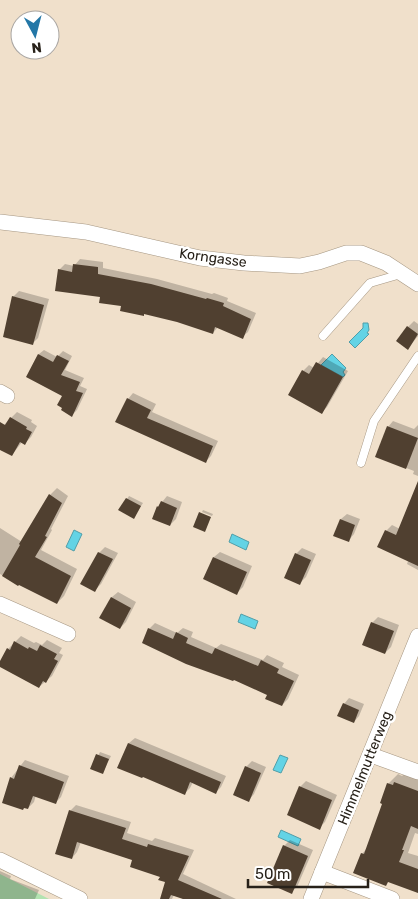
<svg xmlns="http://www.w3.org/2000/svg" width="418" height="899" viewBox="0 0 418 899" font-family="Rubik,sans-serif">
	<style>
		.green { fill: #b3e3b1 }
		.water { fill: #63d3e5; stroke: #519ea8 }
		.shadow { fill: #0003 }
		.building { fill: #504030 }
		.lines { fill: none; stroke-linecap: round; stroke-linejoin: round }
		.service-casing { stroke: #a69783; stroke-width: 9 }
		.minor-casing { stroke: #a69783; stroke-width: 16 }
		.service { stroke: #fff; stroke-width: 8 }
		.minor { stroke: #fff; stroke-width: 15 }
		.labels { text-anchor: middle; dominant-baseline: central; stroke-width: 5; stroke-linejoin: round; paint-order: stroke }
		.street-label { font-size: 14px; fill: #272119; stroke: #fff }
	</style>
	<rect width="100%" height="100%" fill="#f0e0cb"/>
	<!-- green -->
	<path class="green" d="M0,874L49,899H0Z"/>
	<!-- water -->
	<g class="water">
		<path d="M363,323H368L369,330L367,333L369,334L355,348L349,342L363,328Z"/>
		<path d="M332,354L346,368L343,372L345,375L343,377L321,365Z"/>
		<path d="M74,530L82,534L74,551L66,547Z"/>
		<path d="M232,534L249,542L246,550L229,542Z"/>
		<path d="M241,614L258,621L255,629L238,622Z"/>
		<path d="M280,755L288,758L281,773L273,770Z"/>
		<path d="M281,830L301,839L298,846L278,837Z"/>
	</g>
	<!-- shadow -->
	<g class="shadow">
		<path d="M80,259L103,262V268L157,279L212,294L214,293L228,298L227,301L256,313L248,332L242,337L218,327L213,333L177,320L145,313L143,315L101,296L59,270L65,264L74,266Z"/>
		<path d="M19,291L49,299L38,338L32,344L13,297Z"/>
		<path d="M414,321L418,324V336L408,348V327Z"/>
		<path d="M44,350L57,357L63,351L72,356L65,370L84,378L80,386L87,389L77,410L72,415L63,395L28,376L39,354Z"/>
		<path d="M323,357L348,371L327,407L321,413L303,371L309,365L314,368Z"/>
		<path d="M133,393L156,404L152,412L218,441L211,456L206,461L117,422L128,399Z"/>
		<path d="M17,412L32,420L31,422L37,426L31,437L25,443L22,442L12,455L0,448V431L4,425Z"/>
		<path d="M393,421L414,429L418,425V476L413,474L414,471L376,456L388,427Z"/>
		<path d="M418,483V570L407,564L408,561L386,531L392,525L400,529Z"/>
		<path d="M57,488L68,496L51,529L52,530L41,550L77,569L64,596L57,603L18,584L0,574V528L22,542L50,495Z"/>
		<path d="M129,496L143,503L134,517L120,510Z"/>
		<path d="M167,496L182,502L176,519L170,525L158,507Z"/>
		<path d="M203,510L213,514L212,516L202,512Z"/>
		<path d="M347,514L360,519L354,534L349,540L341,519Z"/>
		<path d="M105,547L118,553L101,584L95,590L99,553Z"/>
		<path d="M302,548L316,554L306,577L300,583L296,554Z"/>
		<path d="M220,552L252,566L243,587L237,593L214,557Z"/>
		<path d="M118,592L136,602L126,622L120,628L112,597Z"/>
		<path d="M378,617L399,625L391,647L385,653L372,623Z"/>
		<path d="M155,623L177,633L183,628L193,632L191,637L216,648L221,644L263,660L267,655L284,663L282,667L299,675L288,699L282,705L269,695L149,629Z"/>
		<path d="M21,636L34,643L36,642L42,645L47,640L62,648L59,653L63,655L52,676L39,687L0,666L8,649Z"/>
		<path d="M349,698L364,704L359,716L354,722L344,704Z"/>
		<path d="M135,738L226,776L221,787L216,792L193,782L190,788L184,794L143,776L119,768L129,743Z"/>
		<path d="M100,752L111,756L103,772L92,768Z"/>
		<path d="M25,760L69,776L61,797L56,802L36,795L34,802L28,808L11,778Z"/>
		<path d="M252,761L266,767L254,794L249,800L246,767Z"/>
		<path d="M405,773L418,778V834L415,833L408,853L418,856V891L362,854L367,848L384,803L388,784L398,774L402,776Z"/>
		<path d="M306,781L337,795L325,822L319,828L300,787Z"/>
		<path d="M76,805L131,822L127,833L152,841L155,838L194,850L183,874L236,899H182L183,898L174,895L172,899H161L166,881L161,876L133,860L81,842L77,852L72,858L70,811Z"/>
		<path d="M290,840L313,850L297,887L291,892L284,846Z"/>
		<path d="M0,871L11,876L10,879L39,890L35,899H0Z"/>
	</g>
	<!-- building -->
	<g class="building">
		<path d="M73,264L98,267V274L151,284L206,299L207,298L224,303L223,306L251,319L243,339L215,327L213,334L177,322L144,314V316L120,311L121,306L99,303L100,297L55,291L58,269L72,272Z"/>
		<path d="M12,296L44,305L33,345L3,337Z"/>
		<path d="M407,326L418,334L408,350L396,341Z"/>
		<path d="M38,354L53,362L57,355L69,361L61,375L80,382L76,391L83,393L72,417L61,410L62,408L57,405L62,396L26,377Z"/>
		<path d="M316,362L343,377L322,414L288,395L302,370L309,374Z"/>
		<path d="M127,398L151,410L147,418L213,446L206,463L115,422Z"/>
		<path d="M10,417L27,427L26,429L32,432L25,445L20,442L12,456L0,450V422L5,425Z"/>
		<path d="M387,426L418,438L406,469L375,457Z"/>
		<path d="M418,481V566L377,547L385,530L396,535Z"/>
		<path d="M49,494L62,503L45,536L47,537L35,557L71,576L57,604L19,585L18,586L2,576L20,545L19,544Z"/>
		<path d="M126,498L141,506L134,519L118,510Z"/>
		<path d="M161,501L177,508L170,526L152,519L157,506L158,507Z"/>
		<path d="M199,512L211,517L205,532L193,527Z"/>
		<path d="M340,519L355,525L349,542L333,536Z"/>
		<path d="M98,552L113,559L95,592L80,584Z"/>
		<path d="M295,553L311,560L300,585L284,578Z"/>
		<path d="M213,557L247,572L237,595L203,579Z"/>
		<path d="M111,597L131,608L120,629L99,618Z"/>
		<path d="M371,622L394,631L385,654L362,645Z"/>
		<path d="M148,628L173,639L176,632L188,638L186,643L212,654L215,648L258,666L261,660L279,669L277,673L294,681L282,706L265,699L267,695L234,680L233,681L186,664L142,643Z"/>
		<path d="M14,641L28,649L29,647L37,651L40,645L57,654L54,659L58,661L46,683L43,681L39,688L0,667V661L7,648L10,650Z"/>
		<path d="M343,703L359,710L354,723L337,716Z"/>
		<path d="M128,743L221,782L216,794L190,782L185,795L143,777L142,778L117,768Z"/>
		<path d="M96,754L109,759L103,774L90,769Z"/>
		<path d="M19,765L64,782L56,804L33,796L28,809L24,808L23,810L2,803L10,777L14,779Z"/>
		<path d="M245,766L261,773L249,802L233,795Z"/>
		<path d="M394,782L418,791V829L411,826L402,850H404L399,862L418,869V893L388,882L386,886L353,873L361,853L364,854L382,804L380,803L387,783L393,785Z"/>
		<path d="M299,786L332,800L320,830L287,815Z"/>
		<path d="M69,810L126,828L122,839L147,847L148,844L189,856L178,880L222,899H183L171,895L169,899H160L165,882L158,880L160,877L130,867L132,860L77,842L72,859L55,854Z"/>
		<path d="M283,845L308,856L292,894L267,883Z"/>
	</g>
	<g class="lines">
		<!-- service casing -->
		<g class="service-casing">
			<g id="service">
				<path d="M323,336L370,283L401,274"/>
				<path d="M361,463L374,421L418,356"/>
			</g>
		</g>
		<!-- minor casing -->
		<g class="minor-casing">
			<g id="minor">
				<path d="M0,222L86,232L200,258L244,263L300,266L319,262L346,253H361L386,263L418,284"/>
				<path d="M0,392L7,396"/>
				<path d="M0,604L68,634"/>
				<path d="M371,755L418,772"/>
				<path d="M0,860L80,899"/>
				<path d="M322,872L392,899"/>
				<path d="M311,899L418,636"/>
			</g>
		</g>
		<!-- service -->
		<use href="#service" class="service"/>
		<!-- minor -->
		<use href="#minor" class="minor"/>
	</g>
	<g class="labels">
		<!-- street labels -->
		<g class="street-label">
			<text transform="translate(213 258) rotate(8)">Korngasse</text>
			<text transform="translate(365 768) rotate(-68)">Himmelmutterweg</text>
		</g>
	</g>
	<!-- north arrow -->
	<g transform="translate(35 35) rotate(173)"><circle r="24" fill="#ffffff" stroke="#a9a6a3"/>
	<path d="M0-4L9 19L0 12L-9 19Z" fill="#2377a7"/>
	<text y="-8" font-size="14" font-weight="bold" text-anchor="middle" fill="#272119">N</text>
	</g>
	<!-- scale -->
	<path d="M248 879v8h120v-8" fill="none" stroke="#272119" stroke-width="2.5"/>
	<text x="255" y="879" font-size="15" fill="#272119" stroke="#ffffff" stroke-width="4" paint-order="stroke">50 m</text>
</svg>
